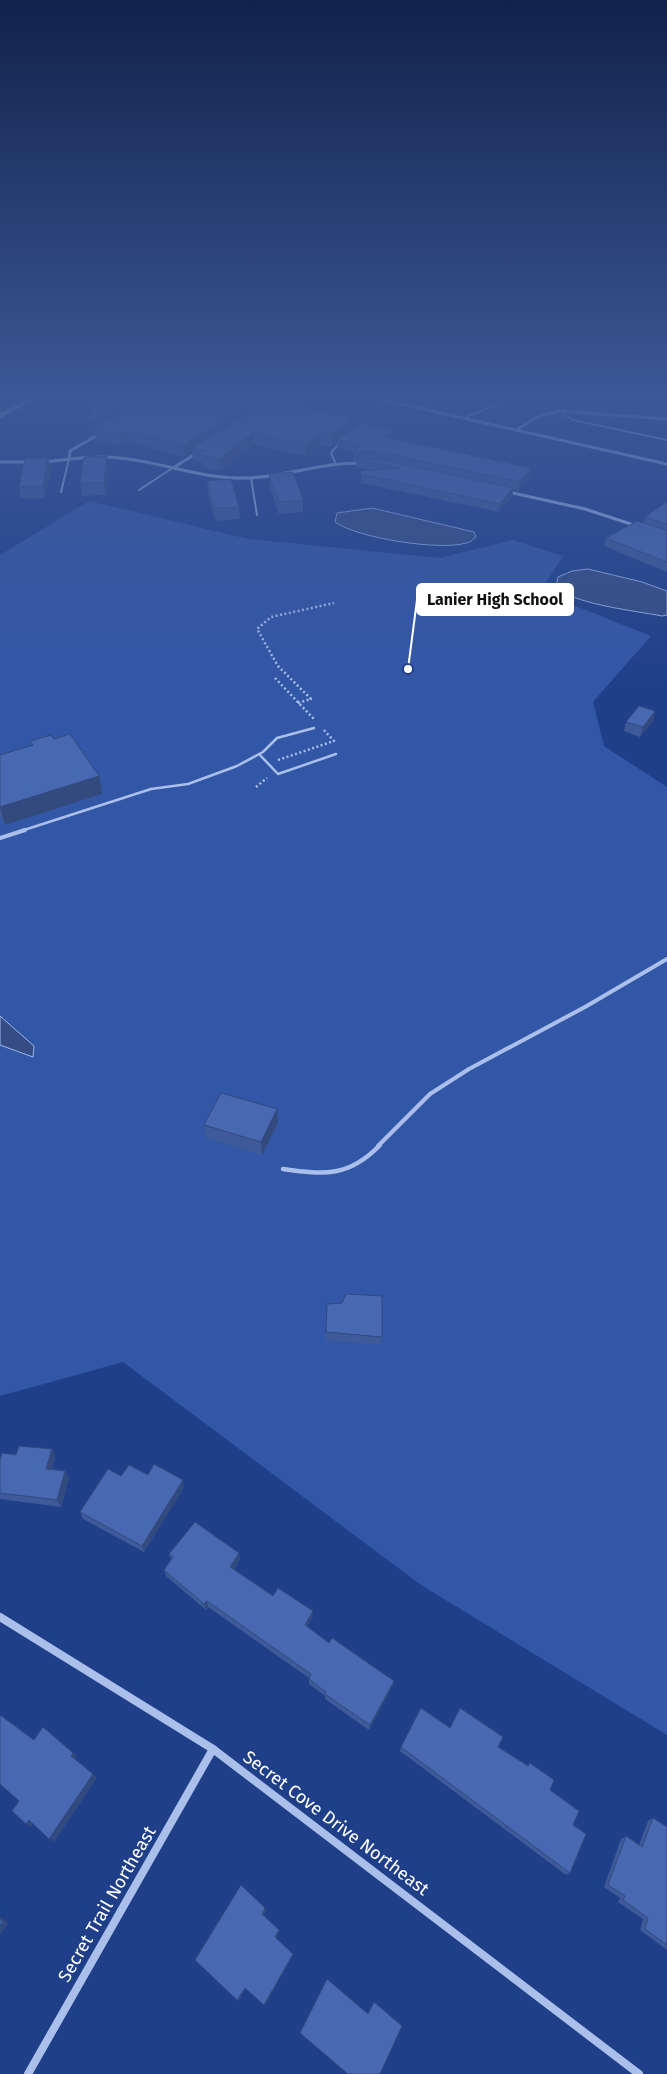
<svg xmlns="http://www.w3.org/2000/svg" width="667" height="2074" viewBox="0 0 667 2074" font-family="'Fira Sans',sans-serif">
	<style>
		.green { fill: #3357a7 }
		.water { fill: #354d84; stroke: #9eb8ec }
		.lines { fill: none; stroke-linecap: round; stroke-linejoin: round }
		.path { stroke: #abbfeb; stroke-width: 2.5; stroke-dasharray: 2 2.5; stroke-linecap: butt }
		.lane-far3 { stroke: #abbfeb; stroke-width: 2 }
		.lane-far2 { stroke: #abbfeb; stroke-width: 2.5 }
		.lane-far1 { stroke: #abbfeb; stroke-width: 4 }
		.lane { stroke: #abbfeb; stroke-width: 4.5 }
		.street-far1 { stroke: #abbfeb; stroke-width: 3 }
		.street { stroke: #abbfeb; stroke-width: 8 }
		.primary { fill: #eff3fe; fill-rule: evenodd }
		.wall { fill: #3e5a99 }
		.shaded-wall { fill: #324a7d }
		.building { fill: #4869b2; stroke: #324a7d }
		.labels { text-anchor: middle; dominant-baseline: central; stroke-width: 5; stroke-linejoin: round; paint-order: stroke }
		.near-street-label { font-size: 18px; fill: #fff; stroke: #1f3f89 }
		.leader { fill: none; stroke: #fff; stroke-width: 2 }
		.callout-dot { fill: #fff; stroke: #1f3f89; stroke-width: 2 }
		.callout { fill: #fff; stroke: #fff; stroke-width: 2 }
		.callout-label { font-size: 16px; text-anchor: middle; font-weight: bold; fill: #111 }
	</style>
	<rect width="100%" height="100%" fill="#1f3f89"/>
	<!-- green -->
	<path class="green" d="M89,501L248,539L440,558L513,540L563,556L540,592L651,636L593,702L604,746L667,787V1735L421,1585L123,1362L0,1396V555Z"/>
	<!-- water -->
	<g class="water">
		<path d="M372,508L474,532L476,537C473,539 470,543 466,543C440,551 357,538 335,522L337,513Z"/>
		<path d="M588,569L642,582L667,591V615L662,616C637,611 570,604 556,586L558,577L572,571Z"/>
		<path d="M0,1016L34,1046L33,1057L0,1045Z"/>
	</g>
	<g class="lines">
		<!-- path -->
		<g class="path">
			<path d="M275,678L314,719"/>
			<path d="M298,703L311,699L278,666L257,629L271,617L334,603"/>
			<path d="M278,760L334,741L323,729"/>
			<path d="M256,787L267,778"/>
		</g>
		<!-- lane-far3 -->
		<g class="lane-far3">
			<path d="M5,396L28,402"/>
			<path d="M641,396L667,398"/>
			<path d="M559,411L573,420L667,440"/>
			<path d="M465,418L514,396"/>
			<path d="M335,462L331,453L340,442"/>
			<path d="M251,478L257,515"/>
			<path d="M139,490L174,467"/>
			<path d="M61,492L69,459"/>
		</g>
		<!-- lane-far2 -->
		<g class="lane-far2">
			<path d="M259,754L278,774L336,754"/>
			<path d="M21,831L151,789L188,784L237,766L263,752L277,738L314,728"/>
		</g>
		<!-- lane-far1 -->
		<g class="lane-far1">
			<path d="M0,838L25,830"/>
			<path d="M378,1146L430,1094L469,1069L585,1007L667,959"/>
		</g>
		<!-- lane -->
		<path class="lane" d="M283,1169C325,1175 349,1177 380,1145"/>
		<!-- street-far1 -->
		<g class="street-far1">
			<path d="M365,396L667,464"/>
			<path d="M421,409L434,396"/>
			<path d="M516,430L539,416L559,411L667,419"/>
			<path d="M98,457C146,456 190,477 238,478C280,479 320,462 363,463"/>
			<path d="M69,459L70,451L101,433"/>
			<path d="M0,462H29"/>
			<path d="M43,462L89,457"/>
			<path d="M176,466L197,453"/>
			<path d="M508,492L585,509L637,526"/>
		</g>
		<!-- street -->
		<g class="street">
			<path d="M0,1617L213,1749L639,2074"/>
			<path d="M28,2074L213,1749"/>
		</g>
		<!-- primary -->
		<path class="primary" d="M35,396H43L0,418V413Z"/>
	</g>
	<!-- wall -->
	<g class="wall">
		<path d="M267,402H305V408L354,418V428L393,438H392L531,468L530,476L518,491L513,490L512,497L499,512L361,483V471L371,470L356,467V460H354V452L337,448V442L331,447L320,444L306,456L254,445L219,471L202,467L201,462L193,460L192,452L184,457L130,442L122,446L96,440L95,433L90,435L88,423Z"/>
		<path d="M48,458L51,471L45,498L21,499L19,487Z"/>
		<path d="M109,468L106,495L82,496L80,483Z"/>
		<path d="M269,474L303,500V512L279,514L270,487Z"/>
		<path d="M207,481L239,507L240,519L215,521L208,493Z"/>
		<path d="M667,502V572L604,546L606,538L644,523L645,517Z"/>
		<path d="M655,711L653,721L640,737L624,731L626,722Z"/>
		<path d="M54,739L99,776L102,794L5,825L0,816V755L31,746L30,741Z"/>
		<path d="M277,1109L278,1123L262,1155L206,1138L204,1125Z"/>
		<path d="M326,1332L382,1337L381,1345L326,1340Z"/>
		<path d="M52,1449L55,1457L52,1469L65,1471L69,1478L61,1507L0,1499V1460L16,1455Z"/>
		<path d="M148,1475L184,1487L144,1552L83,1519L80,1512L121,1476Z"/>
		<path d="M169,1554L240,1559L234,1570L273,1596L313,1617L307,1626L329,1643L394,1681L393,1685L369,1730L325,1699V1696L309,1684V1678L208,1607L206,1610L166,1576L164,1570L171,1560Z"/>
		<path d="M450,1728L498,1747L528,1766L530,1763L550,1790L573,1825L570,1873L566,1875L400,1751L401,1747Z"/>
		<path d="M653,1818L667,1827V1950L640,1930L643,1919L618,1902L620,1898L604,1887L621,1839L626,1836L639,1845L648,1821Z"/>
	</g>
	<!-- shaded-wall -->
	<g class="shaded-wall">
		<path d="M136,396H158L94,428L95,433L90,435L88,423Z"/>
		<path d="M264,396H267L268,406L192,448V452L184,457L183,445Z"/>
		<path d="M305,402V414L297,407Z"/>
		<path d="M354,418V430L337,440V442L331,447V435Z"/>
		<path d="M393,429V438L384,445V437Z"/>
		<path d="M128,430L130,442L122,446L120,434Z"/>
		<path d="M320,432V444L306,456V444Z"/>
		<path d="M253,433L254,445L219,471L218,459Z"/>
		<path d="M107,456L109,468L106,495L104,483Z"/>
		<path d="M48,458L51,471L45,498L43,486Z"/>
		<path d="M531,468L530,476L518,491L519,482Z"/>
		<path d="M513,488L512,497L499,512L500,504Z"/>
		<path d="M655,711L653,721L640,737L643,727Z"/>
		<path d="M99,776L102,794L5,825L0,807Z"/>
		<path d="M277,1109L278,1123L262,1155L261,1142Z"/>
		<path d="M52,1449L55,1457L50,1476L46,1469Z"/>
		<path d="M65,1471L69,1478L61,1507L57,1500Z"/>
		<path d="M183,1480L184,1487L144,1552L142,1546Z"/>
		<path d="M239,1553L240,1559L231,1573L230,1567Z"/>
		<path d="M207,1601L208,1607L206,1610L204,1604Z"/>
		<path d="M313,1611V1617L305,1630V1625Z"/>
		<path d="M394,1681L393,1685L369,1730L370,1725Z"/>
		<path d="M73,1753L77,1756L75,1760L71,1756Z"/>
		<path d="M93,1774L97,1778L54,1842L49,1839Z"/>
		<path d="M29,1820L33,1823L31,1827L26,1824Z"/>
		<path d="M265,1908L267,1910L263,1916L262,1914Z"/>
		<path d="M0,1916L8,1923L0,1936Z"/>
		<path d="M279,1930L280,1931L276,1939L275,1937Z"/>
		<path d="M293,1954V1955L265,2006L264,2005Z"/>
		<path d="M245,1988H246L239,2001L237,2000Z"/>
	</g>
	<!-- building -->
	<g class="building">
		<path d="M105,396H136L88,423L91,404Z"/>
		<path d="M150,396H264L183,445L128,430L120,434L94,428Z"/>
		<path d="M276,396L305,402L297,407L354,418L331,435L320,432L306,444L253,433L218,459L201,455L200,453L204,451L192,448Z"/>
		<path d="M361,423L393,429L384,437L531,468L519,482L379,452H354L362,445L337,440Z"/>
		<path d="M107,456L104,483H80L84,457Z"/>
		<path d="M48,458L43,486L19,487L25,459Z"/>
		<path d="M356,459H378L513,488L500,504L361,474V471L400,468Z"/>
		<path d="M293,472L303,500L279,502L269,474Z"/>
		<path d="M231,479L239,507L214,508L207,481Z"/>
		<path d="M667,502V524L645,517Z"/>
		<path d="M637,521L667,530V562L606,538Z"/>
		<path d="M639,706L655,711L643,727L626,722Z"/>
		<path d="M70,734L99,776L0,807V755L33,745L30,741L51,735L54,739Z"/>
		<path d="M221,1093L277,1109L261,1142L204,1125Z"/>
		<path d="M346,1294L382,1296V1337L326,1332L327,1304L342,1303Z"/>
		<path d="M19,1446L52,1449L46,1469L65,1471L57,1500L0,1493V1460L2,1453L16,1455Z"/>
		<path d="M154,1464L183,1480L142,1546L80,1512L108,1469L121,1476L129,1465L148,1475Z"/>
		<path d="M195,1522L239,1553L230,1567L273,1596L278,1588L313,1611L305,1625L329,1643L332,1638L394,1681L370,1725L325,1694L326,1692L309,1679L311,1674L207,1601L204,1604L164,1570L173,1557L169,1554Z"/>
		<path d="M421,1708L450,1728L460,1708L503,1737L498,1747L528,1766L530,1763L554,1780L550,1790L579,1811L573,1825L586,1834L570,1873L401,1747Z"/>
		<path d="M0,1715L34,1740L43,1727L73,1753L71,1756L93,1774L49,1839L29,1820L26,1824L12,1811L19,1801L0,1784Z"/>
		<path d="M653,1818L667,1827V1945L645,1929L648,1918L623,1900L625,1896L608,1885L626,1836L642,1847Z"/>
		<path d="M241,1885L265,1908L262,1914L279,1930L275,1937L293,1954L264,2005L245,1988L237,2000L195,1960Z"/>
		<path d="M0,1919L3,1922L0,1926Z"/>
		<path d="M327,1979L368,2014L374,2002L402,2026L380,2074H348L300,2033Z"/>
	</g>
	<!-- sky -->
	<linearGradient id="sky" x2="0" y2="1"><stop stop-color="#11234b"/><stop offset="0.58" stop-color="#3c5897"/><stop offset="1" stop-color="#3c5897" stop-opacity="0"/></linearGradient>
	<rect width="667" height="686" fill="url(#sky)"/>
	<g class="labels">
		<!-- near-street labels -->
		<g class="near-street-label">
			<text transform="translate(336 1823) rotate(37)">Secret Cove Drive Northeast</text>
			<text transform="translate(107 1904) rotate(-60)">Secret Trail Northeast</text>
		</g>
	</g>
	<!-- callouts -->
	<path class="leader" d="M408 669L417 600"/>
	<circle class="callout-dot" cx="408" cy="669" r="5"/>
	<rect class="callout" x="417" y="584" width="156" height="31" rx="5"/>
	<g class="callout-label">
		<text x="495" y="605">Lanier High School</text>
	</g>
</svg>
